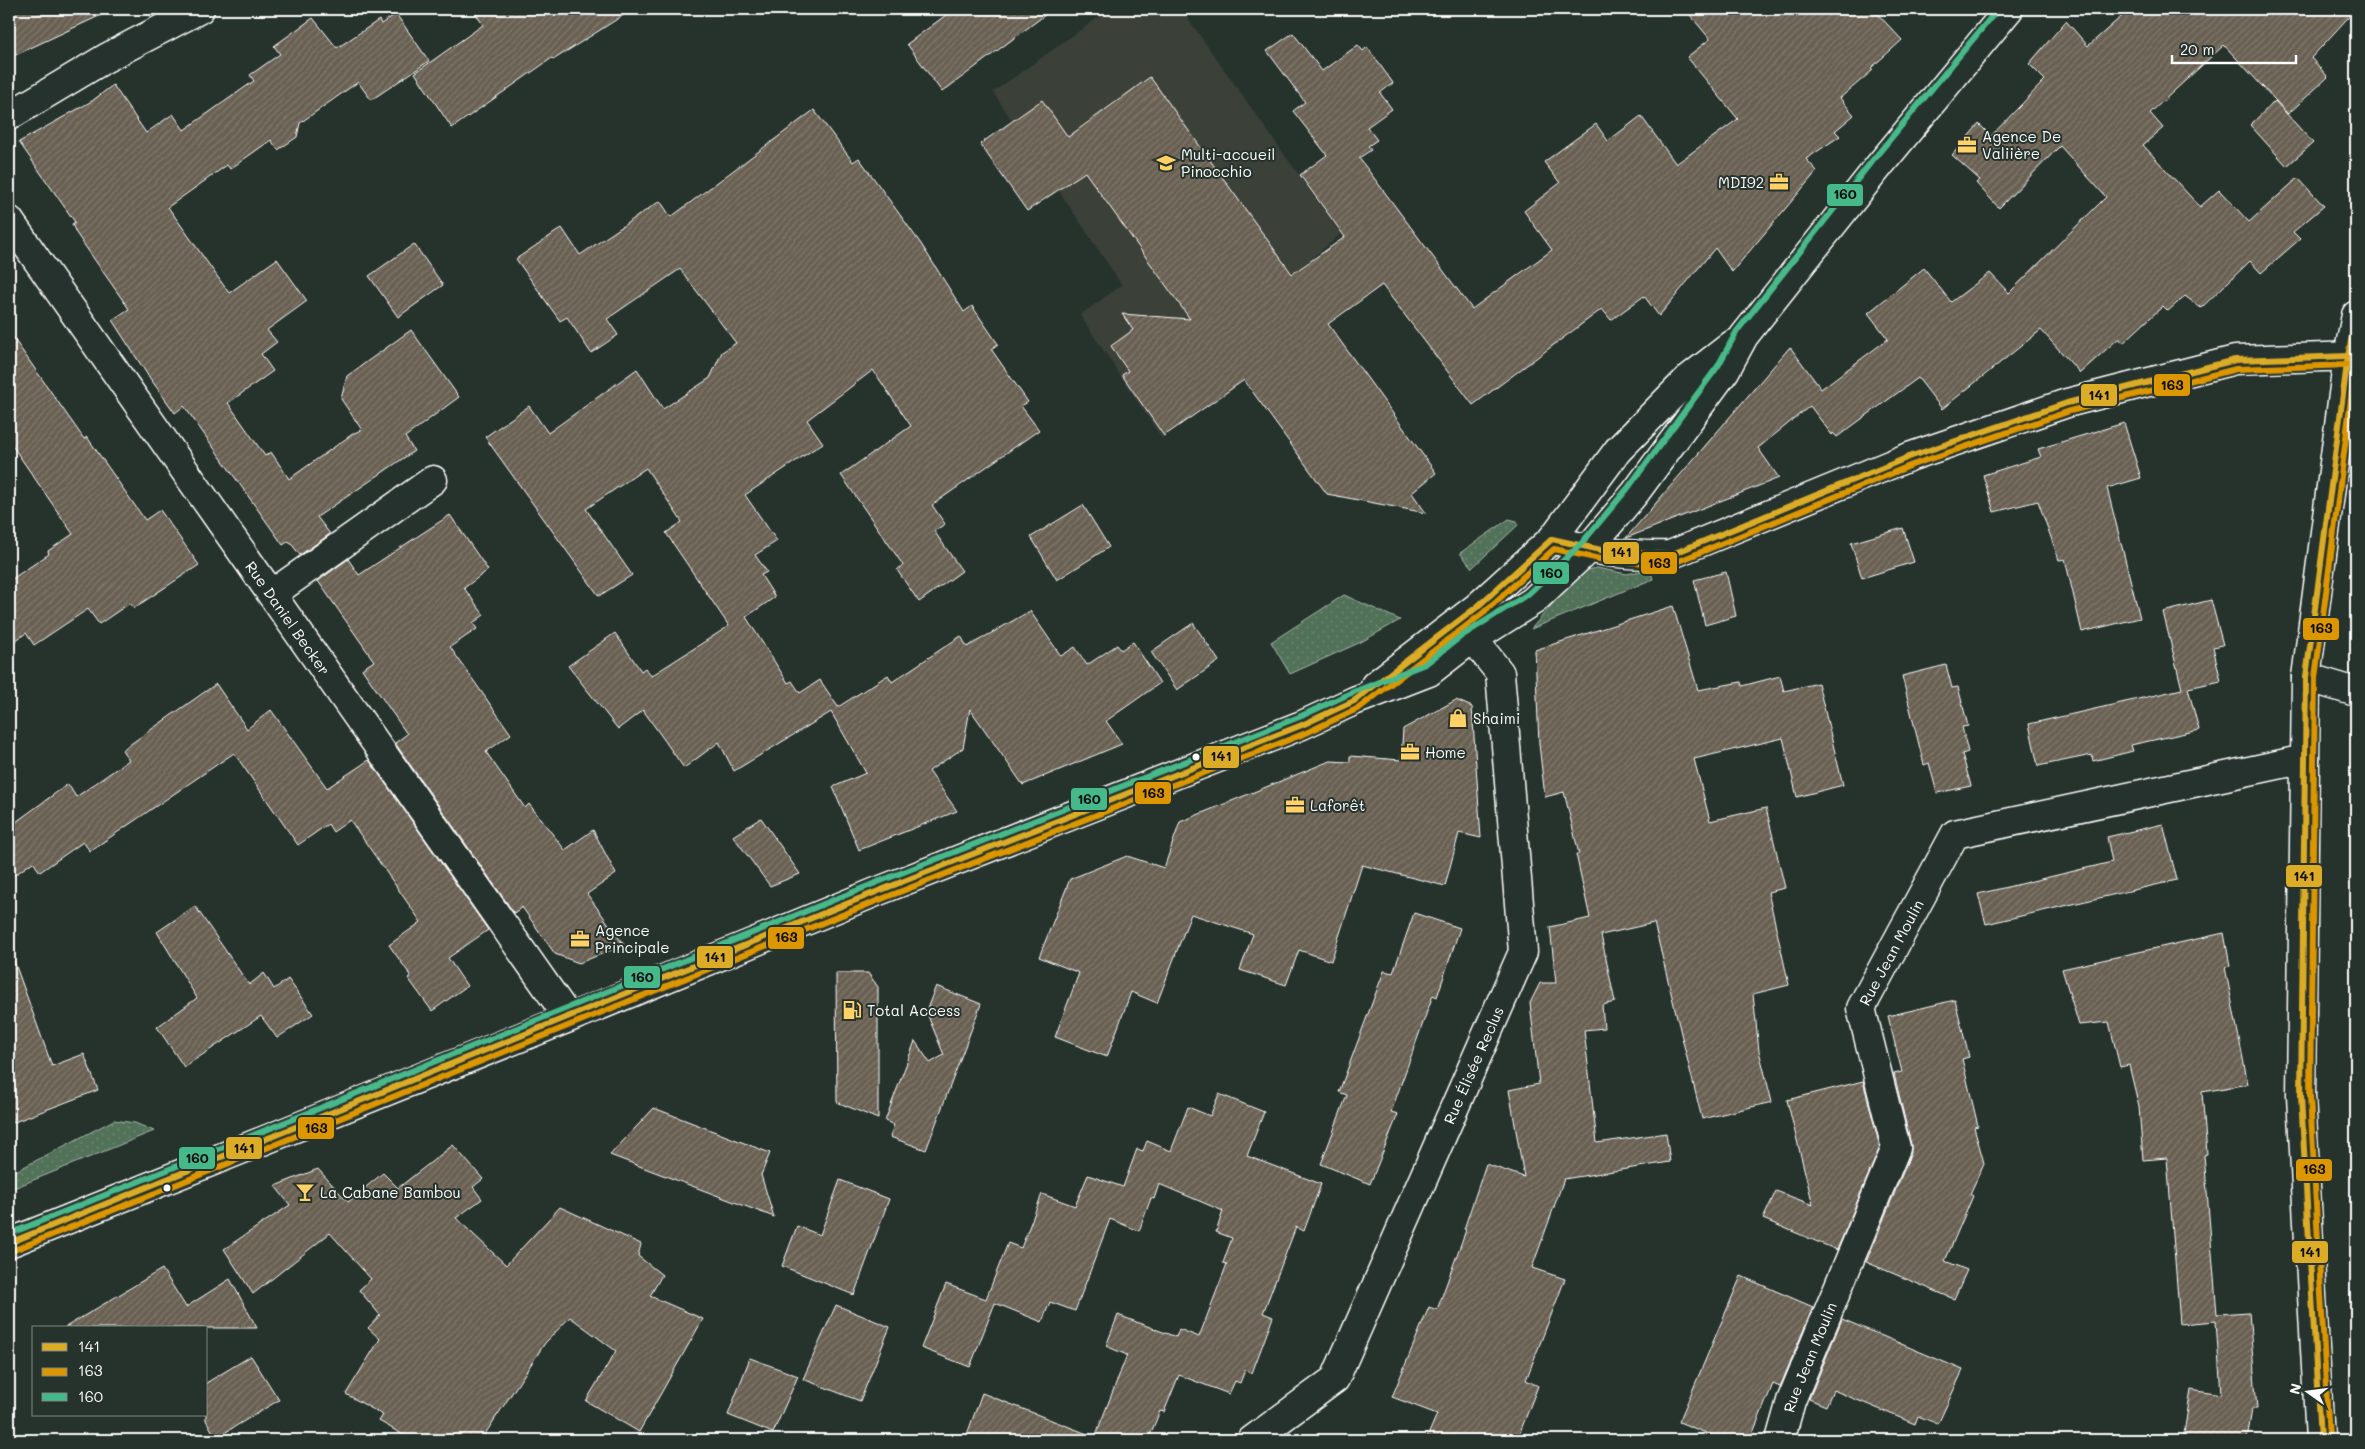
<svg xmlns="http://www.w3.org/2000/svg" width="2365" height="1449" viewBox="0 0 2365 1449" font-family="Mali,sans-serif">
	<style>
		.built { fill: #3a4138 }
		.grass { fill: url(#grass-dots); stroke: #a8b8ac }
		.building { fill: url(#building-hatch); stroke: #fff }
		.lines { fill: none; stroke-linecap: round; stroke-linejoin: round }
		.minor-casing { stroke: #fff; stroke-width: 31 }
		.primary-casing { stroke: #fff; stroke-width: 31 }
		.minor { stroke: #26332d; stroke-width: 28 }
		.primary { stroke: #26332d; stroke-width: 28 }
		.bus-1-casing { stroke: #26332d; stroke-width: 10 }
		.bus-2-casing { stroke: #26332d; stroke-width: 10 }
		.bus-3-casing { stroke: #26332d; stroke-width: 10 }
		.bus-1 { stroke: #dcac27; stroke-width: 6 }
		.bus-2 { stroke: #dc9600; stroke-width: 6 }
		.bus-3 { stroke: #46b98b; stroke-width: 6 }
		.bus-dot { fill: #fff; stroke: #26332d; stroke-width: 2 }
		.labels { text-anchor: middle; dominant-baseline: central; stroke-width: 4; stroke-linejoin: round; paint-order: stroke }
		.poi-label { font-size: 15px; fill: #fff; stroke: #26332d; text-anchor: start }
		.street-label { font-size: 15px; fill: #fff; stroke: #26332d }
		.line-badge { stroke: #26332d; stroke-width: 2 }
		.pale-badge-label { font-size: 14px; text-anchor: middle; font-weight: bold; fill: #111 }
	</style>
	<defs>
		<pattern id="grass-dots" width="8" height="8" patternUnits="userSpaceOnUse" patternTransform="scale(1.25)"><rect width="8" height="8" fill="#517159"/><path d="M2 2h.1M6 6h.1" fill="none" stroke="#6b8672" stroke-width="1.8" stroke-linecap="round"/></pattern>
		<pattern id="building-hatch" width="6" height="6" patternUnits="userSpaceOnUse" patternTransform="scale(1.25)"><rect width="6" height="6" fill="#696152"/><path d="M-1 1l2-2M0 6l6-6M5 7l2-2" fill="none" stroke="#80796c"/></pattern>
	</defs>
	<rect width="100%" height="100%" fill="#26332d"/>
	<filter id="ink" filterUnits="userSpaceOnUse"><feTurbulence type="fractalNoise" baseFrequency=".02" numOctaves="2"/><feDisplacementMap in="SourceGraphic" scale="10" xChannelSelector="R" yChannelSelector="G"/><feConvolveMatrix kernelMatrix="1 2 1 2 8 2 1 2 1" color-interpolation-filters="sRGB"/></filter>
	<g filter="url(#ink)">
		<!-- built -->
		<path class="built" d="M1110,9H1181L1341,234L1293,274L1327,324L1162,438L1080,315L1122,285L993,92Z"/>
		<!-- grass -->
		<g class="grass">
			<path d="M1509,519L1517,521L1518,525L1472,568L1460,553Z"/>
			<path d="M1597,568L1627,574L1650,569L1653,579L1531,629L1576,577L1584,571Z"/>
			<path d="M1344,595L1400,620L1361,642L1290,674L1271,642Z"/>
			<path d="M114,1120L135,1123L154,1131L9,1190V1169L16,1171Z"/>
		</g>
		<!-- building -->
		<g class="building">
			<path d="M9,9H114L9,58Z"/>
			<path d="M473,9H633L553,60L552,58L452,128L415,73L483,25Z"/>
			<path d="M954,9H1053L942,92L907,44Z"/>
			<path d="M1685,9H1873L1902,40L1871,68L1873,70L1840,98L1854,115L1835,131L1840,136L1806,159L1817,171L1732,272L1715,248L1659,316L1644,296L1611,320L1602,309L1473,405L1382,285L1328,324L1436,473L1412,493L1426,513L1327,494L1244,380L1164,436L1122,375L1128,371L1111,346L1133,330L1122,314L1190,319L1085,172L1027,211L980,144L1042,100L1068,137L1150,77L1292,274L1345,237L1300,175L1327,155L1293,111L1305,102L1267,51L1293,33L1322,71L1358,45L1363,51L1367,47L1393,83L1380,93L1392,109L1367,127L1377,140L1368,146L1371,150L1359,158L1472,309L1552,250L1524,211L1560,183L1544,162L1596,124L1608,141L1641,116L1676,164L1738,119L1687,57L1710,39Z"/>
			<path d="M2130,9H2356L2311,58L2328,77L2288,114L2224,45L2150,113L2163,128L2143,145L2200,207L2219,190L2249,222L2298,178L2324,206L2293,232L2300,239L2261,273L2250,261L2201,308L2185,296L2168,311L2163,306L2123,343L2119,338L2080,373L2041,330L1942,409L1918,378L1837,437L1833,433L1832,435L1810,406L1758,448L1779,478L1626,538L1790,347L1821,389L1888,339L1868,313L1924,268L1951,302L1990,273L2009,293L2106,197L2060,146L1999,208L1976,183L1980,180L1952,155L1979,124L1991,136L2045,80L2029,64L2066,21L2088,46Z"/>
			<path d="M396,14L429,61L371,100L358,82L300,123L297,137L278,150L271,140L230,169L227,165L168,207L229,293L277,259L307,301L267,330L277,342L261,354L273,371L228,403L265,456L271,452L289,479L354,433L362,430L341,399L347,376L411,330L459,397L405,437L414,451L317,517L330,534L300,555L289,541L283,545L184,406L175,413L147,374L112,320L129,309L76,233L72,224L75,222L19,142L92,101L113,85L146,133L173,114L184,130L254,81L250,75L280,54L274,46L313,18L337,48L379,20L381,24Z"/>
			<path d="M2275,101L2313,143L2287,166L2250,125Z"/>
			<path d="M814,110L853,162L859,158L921,244L964,312L972,306L998,344L991,349L1028,402L1021,406L1039,430L932,505L945,524L934,531L962,571L919,602L897,570L903,565L841,475L911,426L873,370L807,420L823,443L745,495L777,541L755,555L767,572L761,575L775,597L746,617L788,683L792,681L800,693L820,680L838,707L888,675L892,682L961,636L967,647L1030,611L1061,656L1075,647L1087,665L1117,645L1121,650L1133,642L1160,683L1106,721L1122,744L1023,785L970,709L963,748L929,771L957,811L859,850L833,787L866,773L831,712L734,771L719,742L684,768L643,710L618,729L568,666L615,633L641,671L645,668L651,676L729,626L666,533L682,522L646,468L586,509L632,575L599,596L485,437L529,406L548,433L637,369L663,409L710,378L722,352L736,343L680,269L607,319L618,335L591,353L567,317L560,321L516,259L562,228L580,255L660,201L671,217Z"/>
			<path d="M414,244L443,285L398,317L369,276Z"/>
			<path d="M9,332L84,439L87,437L145,520L160,510L199,565L134,608L130,603L99,624L88,609L34,645L26,633L9,645V581L49,554L48,551L73,534L9,441Z"/>
			<path d="M2124,423L2141,478L2107,488L2140,618L2082,632L2065,559L2059,560L2038,501L1994,512L1983,475L2041,457L2038,449Z"/>
			<path d="M1083,505L1109,547L1057,580L1031,537Z"/>
			<path d="M450,515L488,570L464,588L484,615L473,623L477,629L450,647L511,734L486,752L525,808L529,804L565,850L593,830L616,874L587,894L624,945L579,963L555,954L522,907L514,913L395,743L407,734L362,669L374,661L318,581L348,559L359,575Z"/>
			<path d="M1903,528L1914,562L1862,578L1851,543Z"/>
			<path d="M1726,572L1736,616L1705,625L1694,580Z"/>
			<path d="M2211,600L2223,645L2213,647L2221,681L2188,688L2199,730L2131,745L2133,751L2093,761L2092,755L2038,766L2029,724L2182,689L2163,612Z"/>
			<path d="M1673,606L1698,690L1741,682L1742,686L1780,676L1784,691L1818,683L1843,785L1797,797L1783,738L1694,759L1710,821L1766,808L1785,888L1768,892L1789,985L1753,994L1759,1051L1772,1102L1702,1119L1654,923L1601,935L1615,1002L1602,1005L1604,1028L1584,1030L1597,1143L1666,1133L1670,1162L1564,1179L1532,1268L1565,1279L1526,1380L1538,1386L1517,1440H1426L1437,1414L1392,1397L1429,1307L1437,1310L1466,1230L1464,1229L1486,1164L1524,1177L1509,1090L1539,1084L1530,1003L1540,983H1556L1550,927L1590,918L1576,854H1579L1564,792L1545,797L1539,744L1535,650Z"/>
			<path d="M1193,623L1219,661L1177,690L1151,652Z"/>
			<path d="M1946,665L1952,688L1958,687L1968,726L1962,727L1968,752L1962,754L1971,786L1937,793L1929,763L1924,765L1902,676Z"/>
			<path d="M216,684L247,729L271,710L327,788L369,760L488,930L448,958L467,986L432,1011L408,978L411,976L389,945L421,922L350,820L333,832L328,824L298,845L234,753L90,851L83,842L40,872L33,862L9,879V827L68,784L76,797L129,760L122,750Z"/>
			<path d="M1456,700L1472,707L1481,838L1459,833L1445,886L1362,865L1331,961L1299,950L1286,985L1240,970L1253,934L1191,914L1157,1003L1131,992L1107,1057L1055,1037L1079,973L1039,957L1070,879L1127,856L1164,868L1180,822L1330,761L1350,762V756L1401,760L1403,729Z"/>
			<path d="M761,818L800,874L770,886L733,836Z"/>
			<path d="M2163,824L2177,880L1986,924L1978,894L2112,862L2107,837Z"/>
			<path d="M195,906L249,985L264,973L274,989L288,979L313,1014L277,1038L261,1016L184,1067L157,1027L197,998L157,932Z"/>
			<path d="M1414,913L1460,928L1437,997L1433,995L1391,1112L1398,1114L1370,1184L1321,1164L1347,1095L1339,1092L1384,971L1393,973Z"/>
			<path d="M2224,933L2230,966L2225,967L2248,1084L2202,1092L2207,1154L2204,1155L2217,1314L2249,1312L2257,1409H2252L2247,1440H2183L2191,1389L2221,1394L2216,1321L2180,1324L2167,1158L2143,1160L2139,1107L2129,1065L2120,1067L2109,1022L2079,1025L2062,969Z"/>
			<path d="M13,958L52,1066L84,1054L98,1090L9,1124V959Z"/>
			<path d="M836,973H868L878,987V1119L837,1102Z"/>
			<path d="M936,986L981,1004L926,1150L890,1137L894,1125L885,1121L915,1041L930,1063L944,1055L926,1011Z"/>
			<path d="M1955,1000L1969,1057L1962,1059L1978,1126L1974,1127L1984,1163L1970,1194L1973,1196L1945,1261L1967,1270L1954,1299L1866,1262L1911,1153V1144L1894,1074L1902,1072L1888,1016Z"/>
			<path d="M1863,1081L1880,1147L1837,1250L1763,1219L1776,1191L1813,1205L1787,1100Z"/>
			<path d="M1219,1094L1264,1112L1247,1156L1321,1184L1304,1231L1296,1227L1263,1313L1273,1317L1252,1373L1245,1370L1240,1383L1235,1381L1229,1394L1179,1375L1164,1412L1160,1411L1148,1440H965L982,1393L1095,1437L1127,1355L1106,1346L1118,1315L1176,1337L1179,1329L1199,1337L1227,1264L1223,1263L1232,1238L1216,1232L1223,1211L1159,1184L1154,1199L1151,1198L1139,1231L1110,1219L1075,1311L1050,1302L1042,1322L995,1303L970,1367L921,1348L946,1284L986,1299L1008,1243L1021,1248L1042,1194L1075,1206L1088,1175L1123,1187L1137,1149L1143,1151L1147,1141L1171,1151L1188,1107L1210,1116Z"/>
			<path d="M654,1108L770,1153L761,1175L774,1217L610,1155Z"/>
			<path d="M453,1145L483,1179L473,1187L482,1199L456,1218L506,1265L560,1207L641,1244L638,1256L662,1275L650,1296L703,1319L639,1432L586,1401L616,1351L570,1317L545,1343L481,1440H412L379,1421L383,1415L346,1394L380,1339L368,1328L380,1315L359,1290L371,1279L330,1233L253,1294L224,1249L290,1205L275,1186L318,1169L348,1202L383,1173L398,1188Z"/>
			<path d="M840,1180L889,1199L854,1295L782,1266L797,1226L820,1235Z"/>
			<path d="M162,1269L186,1307L230,1279L257,1328H64Z"/>
			<path d="M1741,1276L1813,1307L1780,1387L1773,1384L1750,1440H1723L1679,1422Z"/>
			<path d="M836,1305L890,1327L860,1401L803,1379Z"/>
			<path d="M1842,1319L1963,1370L1938,1424L1918,1416L1915,1424L1833,1390L1826,1406L1809,1399Z"/>
			<path d="M251,1356L279,1400L216,1438L206,1420V1383Z"/>
			<path d="M750,1358L798,1376L773,1433L728,1415Z"/>
		</g>
		<g class="lines">
			<!-- minor casing -->
			<g class="minor-casing">
				<g id="minor">
					<path d="M9,116L106,58L200,9"/>
					<path id="s1" d="M9,220L568,1017"/>
					<path d="M1552,539C1593,552 1626,556 1670,555L1909,457L2067,403L2235,360L2356,356"/>
					<path d="M272,594L433,480"/>
					<path d="M2306,677L2356,692"/>
					<path id="s2" d="M1252,1440L1335,1379L1523,952L1500,673L1474,640L1451,632"/>
					<path id="s3" d="M1780,1440L1791,1401L1896,1148L1861,1008L1955,834L2305,759"/>
					<path d="M2320,1440L2301,1096L2306,677L2348,356L2356,315"/>
				</g>
			</g>
			<!-- primary casing -->
			<g class="primary-casing">
				<g id="primary">
					<path d="M1375,685L1477,607L1552,539L1618,450L1688,379L1733,344"/>
					<path d="M9,1243L601,1005L876,892L1302,725L1354,701L1429,672L1465,644L1533,601L1587,550L1635,493L1725,371L1744,336L1879,166L2009,9"/>
				</g>
			</g>
			<!-- minor -->
			<use href="#minor" class="minor"/>
			<!-- primary -->
			<use href="#primary" class="primary"/>
			<!-- bus-1 casing -->
			<g class="bus-1-casing">
				<g id="bus-1">
					<path d="M9,1243L876,892L1302,725L1354,701L1477,607L1552,539L1610,552L1670,555L1909,457L2067,403L2235,360L2348,356"/>
					<path d="M2320,1440L2301,1096L2306,677L2348,356L2356,315"/>
				</g>
			</g>
			<!-- bus-2 casing -->
			<g class="bus-2-casing">
				<g id="bus-2">
					<path d="M12,1251L879,900L1306,733L1359,708L1482,614L1554,549L1609,561L1672,564L1912,465L2070,411L2236,369L2348,365"/>
					<path d="M2329,1440L2310,1096L2315,678L2356,360"/>
				</g>
			</g>
			<!-- bus-3 casing -->
			<g class="bus-3-casing">
				<path id="bus-3" d="M9,1234L873,884L1299,717L1351,693L1425,664L1460,637L1528,594L1581,544L1628,488L1718,366L1737,331L1872,161L1998,9"/>
			</g>
			<!-- bus-1 -->
			<use href="#bus-1" class="bus-1"/>
			<!-- bus-2 -->
			<use href="#bus-2" class="bus-2"/>
			<!-- bus-3 -->
			<use href="#bus-3" class="bus-3"/>
		</g>
	</g>
	<!-- icons -->
	<defs>
		<g id="office-bare" transform="scale(1.5)"><path d="M-6-3h4V-5.5h4V-3h4V5H-6ZM-1-4.5V-3h2v-1.5ZM-6 0V1H6V0Z" fill="#ffd166" stroke="#26332d" stroke-width="2.5" paint-order="stroke"/></g>
		<g id="school-bare" transform="scale(1.5)"><path d="M0-5L7-2L0 1L-7-2ZM-4 1L0 2.5L4 1V4Q0 6-4 4Z" fill="#ffd166" stroke="#26332d" stroke-width="2.5" paint-order="stroke"/></g>
		<g id="shop-bare" transform="scale(1.5)"><path d="M-5-2.5h2.3a2.7 3.5 0 0 1 5.4 0H5L5.5 6h-11ZM-1.5-2.5h3a1.5 2.3 0 0 0-3 0Z" fill="#ffd166" stroke="#26332d" stroke-width="2.5" paint-order="stroke"/></g>
		<g id="fuel-bare" transform="scale(1.5)"><path d="M-5.5-6h7V0h2V4h1.3V-2.5L3-4.5l.8-.8L6-3V5H2.5V1h-1V6h-7ZM-4.2-4.7v3.2H.2V-4.7Z" fill="#ffd166" stroke="#26332d" stroke-width="2.5" paint-order="stroke"/></g>
		<g id="bar-bare" transform="scale(1.5)"><path d="M-6-5H6L.8 .8V4.5H3.5V6h-7V4.5H-.8V.8Z" fill="#ffd166" stroke="#26332d" stroke-width="2.5" paint-order="stroke"/></g>
	</defs>
	<g fill-rule="evenodd">
		<use href="#office-bare" x="1967" y="145"/>
		<use href="#school-bare" x="1166" y="163"/>
		<use href="#office-bare" x="1779" y="182"/>
		<use href="#shop-bare" x="1458" y="718"/>
		<use href="#office-bare" x="1410" y="752"/>
		<use href="#office-bare" x="1295" y="805"/>
		<use href="#office-bare" x="580" y="939"/>
		<use href="#fuel-bare" x="852" y="1010"/>
		<use href="#bar-bare" x="305" y="1192"/>
	</g>
	<!-- markers -->
	<g class="bus-dot">
		<circle cx="1196" cy="757" r="4.5"/>
		<circle cx="167" cy="1188" r="4.5"/>
	</g>
	<g class="labels">
		<!-- poi labels -->
		<g class="poi-label">
			<text x="1982" y="136">Agence De<tspan x="1982" dy="17">Valiière</tspan></text>
			<text x="1181" y="154">Multi-accueil<tspan x="1181" dy="17">Pinocchio</tspan></text>
			<text x="1764" y="182" text-anchor="end">MDI92</text>
			<text x="1473" y="718">Shaimi</text>
			<text x="1425" y="752">Home</text>
			<text x="1310" y="805">Laforêt</text>
			<text x="595" y="930">Agence<tspan x="595" dy="17">Principale</tspan></text>
			<text x="867" y="1010">Total Access</text>
			<text x="320" y="1192">La Cabane Bambou</text>
		</g>
		<!-- street labels -->
		<g class="street-label">
			<text stroke="none"><textPath href="#s1" startOffset="486">Rue Daniel Becker</textPath></text>
			<text stroke="none"><textPath href="#s3" startOffset="522">Rue Jean Moulin</textPath></text>
			<text stroke="none"><textPath href="#s2" startOffset="446">Rue Élisée Reclus</textPath></text>
			<text stroke="none"><textPath href="#s3" startOffset="88">Rue Jean Moulin</textPath></text>
		</g>
	</g>
	<g class="line-badge">
		<rect x="1826" y="183" width="38" height="24" rx="5" fill="#46b98b"/>
		<rect x="2153" y="373" width="38" height="24" rx="5" fill="#dc9600"/>
		<rect x="2080" y="383" width="38" height="24" rx="5" fill="#dcac27"/>
		<rect x="1602" y="541" width="38" height="24" rx="5" fill="#dcac27"/>
		<rect x="1640" y="551" width="38" height="24" rx="5" fill="#dc9600"/>
		<rect x="1532" y="561" width="38" height="24" rx="5" fill="#46b98b"/>
		<rect x="2302" y="617" width="38" height="24" rx="5" fill="#dc9600"/>
		<rect x="1202" y="745" width="38" height="24" rx="5" fill="#dcac27"/>
		<rect x="1134" y="781" width="38" height="24" rx="5" fill="#dc9600"/>
		<rect x="1070" y="787" width="38" height="24" rx="5" fill="#46b98b"/>
		<rect x="2285" y="864" width="38" height="24" rx="5" fill="#dcac27"/>
		<rect x="767" y="926" width="38" height="24" rx="5" fill="#dc9600"/>
		<rect x="696" y="945" width="38" height="24" rx="5" fill="#dcac27"/>
		<rect x="623" y="965" width="38" height="24" rx="5" fill="#46b98b"/>
		<rect x="297" y="1116" width="38" height="24" rx="5" fill="#dc9600"/>
		<rect x="225" y="1136" width="38" height="24" rx="5" fill="#dcac27"/>
		<rect x="178" y="1146" width="38" height="24" rx="5" fill="#46b98b"/>
		<rect x="2295" y="1158" width="38" height="24" rx="5" fill="#dc9600"/>
		<rect x="2291" y="1240" width="38" height="24" rx="5" fill="#dcac27"/>
	</g>
	<g class="pale-badge-label">
		<text x="1845" y="199">160</text>
		<text x="2172" y="390">163</text>
		<text x="2099" y="400">141</text>
		<text x="1621" y="557">141</text>
		<text x="1659" y="568">163</text>
		<text x="1551" y="578">160</text>
		<text x="2321" y="633">163</text>
		<text x="1221" y="761">141</text>
		<text x="1153" y="798">163</text>
		<text x="1089" y="804">160</text>
		<text x="2304" y="881">141</text>
		<text x="786" y="942">163</text>
		<text x="715" y="962">141</text>
		<text x="642" y="982">160</text>
		<text x="316" y="1133">163</text>
		<text x="244" y="1153">141</text>
		<text x="197" y="1163">160</text>
		<text x="2314" y="1174">163</text>
		<text x="2310" y="1257">141</text>
	</g>
	<!-- margin -->
	<rect width="2365" height="1449" fill="none" stroke="#26332d" stroke-width="30"/>
	<rect x="15" y="15" width="2335" height="1419" fill="none" stroke="#fff" stroke-width="2" filter="url(#ink)"/>
	<!-- legend -->
	<rect x="32" y="1326" width="175" height="90" fill="#26332d" stroke="#7d8581"/>
	<rect x="42" y="1343" width="25" height="8" fill="#dcac27" stroke="#7d8581"/>
	<text x="78" y="1352" font-size="15" fill="#ffffff">141</text>
	<rect x="42" y="1368" width="25" height="8" fill="#dc9600" stroke="#7d8581"/>
	<text x="78" y="1376" font-size="15" fill="#ffffff">163</text>
	<rect x="42" y="1393" width="25" height="8" fill="#46b98b" stroke="#7d8581"/>
	<text x="78" y="1402" font-size="15" fill="#ffffff">160</text>
	<!-- north arrow -->
	<g transform="translate(2308 1392) rotate(284)" stroke="#26332d" stroke-width="4" paint-order="stroke">
	<path d="M0-4L9 19L0 12L-9 19Z" fill="#ffffff"/>
	<text y="-8" font-size="14" font-weight="bold" text-anchor="middle" fill="#ffffff">N</text>
	</g>
	<!-- scale -->
	<path d="M2172 55v8h124v-8" fill="none" stroke="#ffffff" stroke-width="2.5"/>
	<text x="2180" y="55" font-size="15" fill="#ffffff" stroke="#26332d" stroke-width="4" paint-order="stroke">20 m</text>
</svg>
